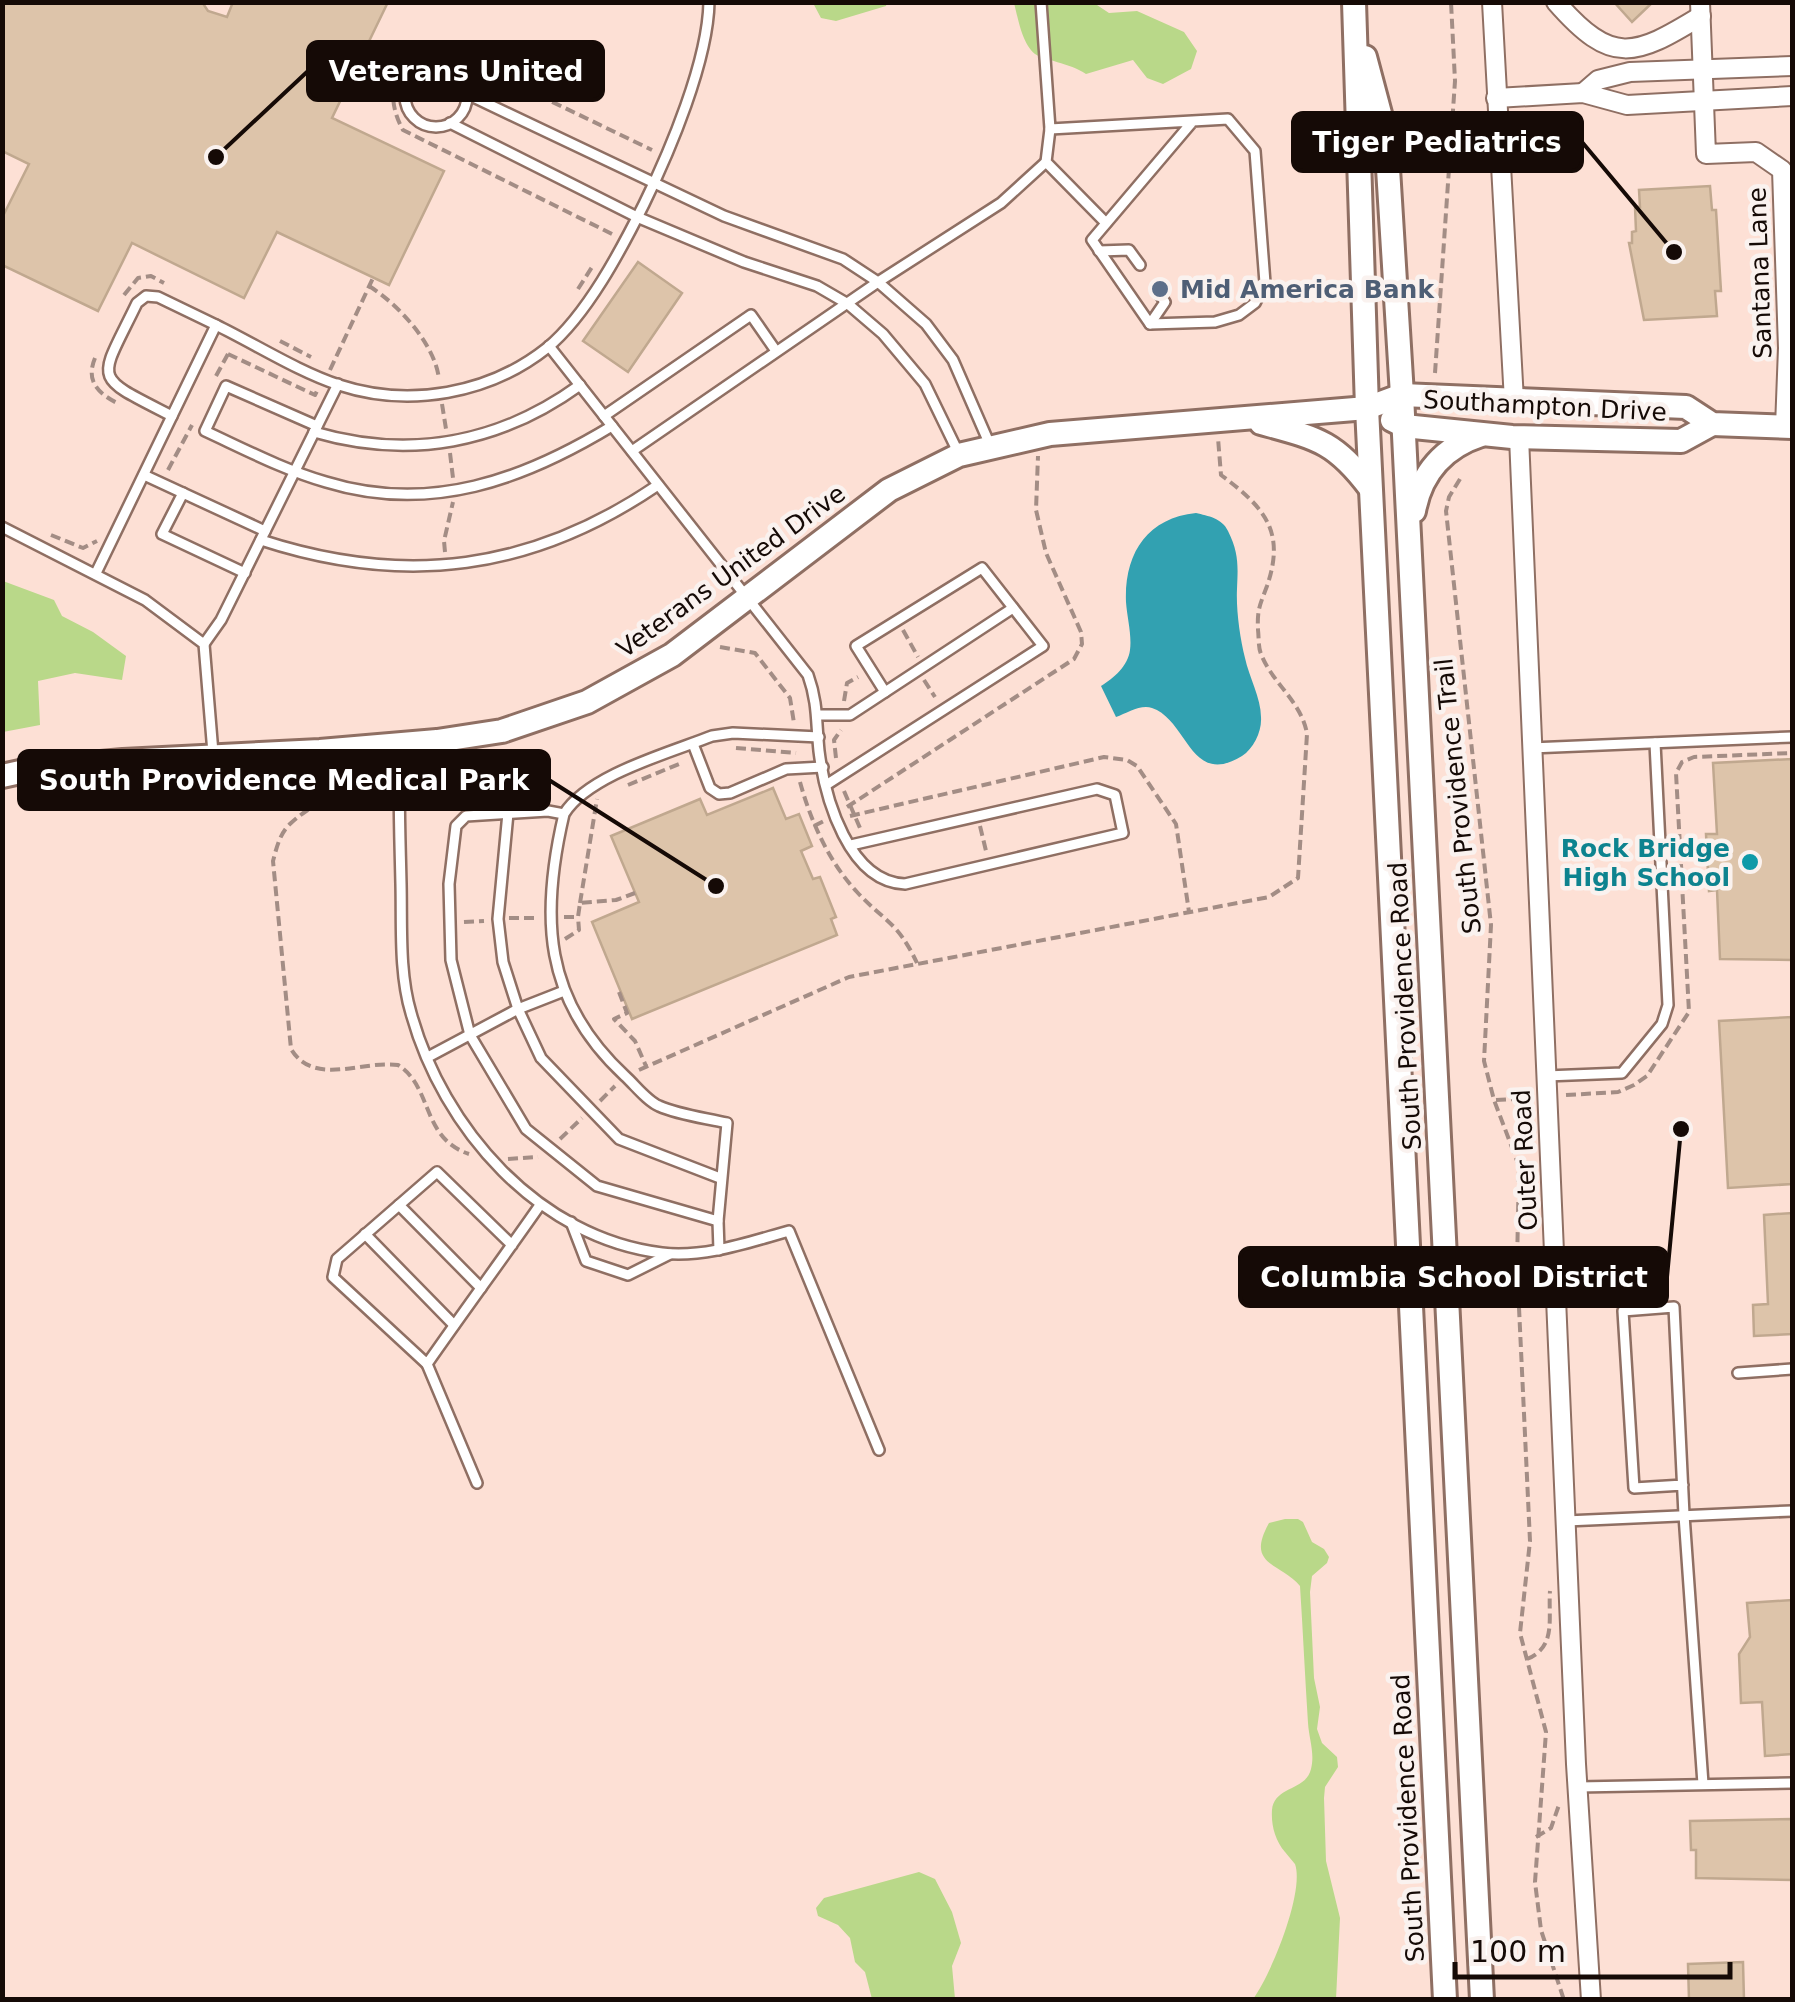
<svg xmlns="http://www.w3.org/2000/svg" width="1795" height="2002" viewBox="0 0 1795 2002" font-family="'DejaVu Sans',sans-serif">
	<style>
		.green { fill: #b9d889 }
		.water { fill: #32a1b1 }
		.building { fill: #ddc4aa; stroke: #c0a88f; stroke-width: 2.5 }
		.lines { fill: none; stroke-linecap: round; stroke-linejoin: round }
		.lane-casing { stroke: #8f6f63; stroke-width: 14 }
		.street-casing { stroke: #8f6f63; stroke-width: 22 }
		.secondary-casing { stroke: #8f6f63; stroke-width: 28 }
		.path { stroke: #a38d85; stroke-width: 4; stroke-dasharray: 10 5; stroke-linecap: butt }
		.lane { stroke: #fff; stroke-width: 9 }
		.street { stroke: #fff; stroke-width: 18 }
		.secondary { stroke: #fff; stroke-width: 22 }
		.service-dot { fill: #5c6f8a; stroke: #faf2ef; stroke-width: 4 }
		.culture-dot { fill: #0f9aa8; stroke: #faf2ef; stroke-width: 4 }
		.labels { text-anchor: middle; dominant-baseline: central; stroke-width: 9; stroke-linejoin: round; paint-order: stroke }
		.street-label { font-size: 25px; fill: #150a06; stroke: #faf2ef }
		.service-label { font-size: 25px; font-weight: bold; fill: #4e5e75; stroke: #faf2ef; text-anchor: start }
		.culture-label { font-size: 25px; font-weight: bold; fill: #0d838f; stroke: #faf2ef; text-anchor: end }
		.leader { fill: none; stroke: #150a06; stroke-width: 4 }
		.callout-dot { fill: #150a06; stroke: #faf2ef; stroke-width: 4 }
		.callout { fill: #150a06; stroke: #150a06; stroke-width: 4 }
		.callout-label { font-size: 28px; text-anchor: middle; font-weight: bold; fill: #fff }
	</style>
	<rect width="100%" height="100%" fill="#fde0d5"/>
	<!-- green -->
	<g class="green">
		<path d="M813,3V2L887,3L886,6L836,21L821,18Z"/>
		<path d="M1014,3H1094L1109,13L1137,11L1184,32L1197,51L1191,69L1163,84L1147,78L1133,60L1086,74C1070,63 1043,60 1035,54C1022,44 1018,18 1014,3Z"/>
		<path d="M3,581L54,600L62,616L93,632L126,656L122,680L75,673L38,681L40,725L3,732Z"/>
		<path d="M1285,1519H1298L1303,1522L1312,1542L1324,1549L1329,1557L1327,1563L1312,1576L1310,1592L1314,1678L1320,1707L1317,1729L1322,1743L1337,1757L1338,1767L1325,1787L1324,1798L1326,1861L1340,1918L1336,1999H1253C1270,1977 1305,1892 1295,1864C1294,1863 1286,1853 1285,1852C1275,1840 1271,1825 1272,1810C1274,1786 1306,1791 1311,1769C1315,1753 1309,1739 1308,1723C1305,1678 1303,1632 1300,1586C1280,1562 1245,1566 1269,1523Z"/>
		<path d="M919,1872L935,1879L952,1912L961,1943L952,1966L955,1999H872L865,1972L855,1962L850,1938L838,1925L818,1916L816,1908L824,1898Z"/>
	</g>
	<!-- water -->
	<path class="water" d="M1196,513C1208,516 1222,518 1228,531C1239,553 1238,566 1237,589C1236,610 1240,638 1245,658C1249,677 1261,698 1261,717C1262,731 1254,748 1242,756C1190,788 1188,720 1152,708C1141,704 1127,713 1116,717L1101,686C1114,678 1128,666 1130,650C1132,635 1127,617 1126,602C1124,554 1147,518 1196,513Z"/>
	<!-- building -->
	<g class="building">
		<path d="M2,2H202L208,11L227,17L233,2H388L332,118L444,171L389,285L277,232L244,298L132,243L98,311L2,265V218L29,164L2,151Z"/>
		<path d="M1614,2H1653L1632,22Z"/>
		<path d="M1710,186L1712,210H1716L1721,291H1715L1717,316L1644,320L1629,243H1632V232L1636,231L1635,207H1640L1639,190Z"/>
		<path d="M638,262L682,293L628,372L583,341Z"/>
		<path d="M1792,759V960L1720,959L1717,890L1709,891L1706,834H1717L1713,763Z"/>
		<path d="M773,788L786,819L799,814L812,846L801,851L813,879L820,877L836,917L831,919L837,935L632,1019L592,922L639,902L611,836L700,799L707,815Z"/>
		<path d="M1792,1017V1184L1728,1188L1719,1021Z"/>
		<path d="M1792,1213V1334L1754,1336L1753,1305L1768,1304L1764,1215Z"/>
		<path d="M1792,1600V1754L1765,1756L1762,1702L1741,1703L1739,1654L1750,1637L1747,1603Z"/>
		<path d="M1792,1819V1880L1696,1878V1850H1691L1690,1821Z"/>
		<path d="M1743,1962L1744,2000H1689L1688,1964Z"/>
	</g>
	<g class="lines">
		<!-- lane casing -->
		<g class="lane-casing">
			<g id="lane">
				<path d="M1041,2L1050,129L1228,119L1255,151L1265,283L1255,303L1239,315L1215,322L1150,324L1092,240L1193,121"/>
				<circle cx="436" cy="96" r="31"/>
				<path d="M467,94L724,216L843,259L878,282L926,324L953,360L990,445"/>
				<path d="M450,123L637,217L744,262L817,286L848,304L883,334L925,384L959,454"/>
				<path d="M1050,129L1046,162L1106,223"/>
				<path d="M1099,251L1129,250L1140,265"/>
				<path d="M1150,324L1165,302L1160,295"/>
				<path d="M549,346L808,675C818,703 816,722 819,751C825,799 849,882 905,884L1123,833L1115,795L1097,789L851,845"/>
				<path d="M172,416C90,374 98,384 137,303L146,296L158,297L216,325"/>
				<path d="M604,416L751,315L776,351"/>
				<path d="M317,426L226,386L205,431C244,449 284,470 326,482C430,514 523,480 612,426"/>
				<path d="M314,432C410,460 500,443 580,385"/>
				<path d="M632,451L878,282L1001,203L1046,162"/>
				<path d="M144,475L265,531"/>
				<path d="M183,493L162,534L245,573"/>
				<path d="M2,527L145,600L204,644L213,753"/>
				<path d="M261,540C405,587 532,571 658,485"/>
				<path d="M96,573L216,325C255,344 299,372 339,385C409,408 489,394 547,348C587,315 621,250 644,204C670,151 708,61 709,2"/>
				<path d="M204,644L221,620L338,384"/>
				<path d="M818,715H850L1013,608"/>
				<path d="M693,744L710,788L719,794L730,793L786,769L823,767"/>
				<path d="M400,747C398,792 400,838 401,884C402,926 399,973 411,1013C443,1129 539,1238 662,1253C705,1258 749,1242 789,1231L879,1450"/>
				<path d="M1531,748L1792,737"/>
				<path d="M826,785L1043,646L982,568L856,646L885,692"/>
				<path d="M508,813L498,919L503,962L518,1009L541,1058L619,1139L720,1178"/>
				<path d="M564,814C540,916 543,1000 625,1076C635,1085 647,1101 659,1106C679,1115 706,1118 727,1123L718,1221L597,1186L526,1129L470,1035L451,960L449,884L456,826L466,816L548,811L564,814C588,775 669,753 712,736L733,733L819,737"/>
				<path d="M428,1057L518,1009L564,991"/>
				<path d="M1546,1076L1622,1073L1662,1024L1668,1005L1655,743"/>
				<path d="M399,1205L481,1288"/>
				<path d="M718,1221L719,1250"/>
				<path d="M571,1222L586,1261L628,1275L670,1254"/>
				<path d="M365,1234L454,1325"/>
				<path d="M512,1245L437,1172L337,1259L333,1277L427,1364C464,1311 503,1258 540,1205"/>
				<path d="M427,1364L477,1483"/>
				<path d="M1738,1373L1792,1369"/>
				<path d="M1683,1485L1634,1488L1623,1311L1674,1307L1684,1515L1703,1784"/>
				<path d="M1566,1521L1792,1511"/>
				<path d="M1578,1787L1792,1783"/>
			</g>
		</g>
		<!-- street casing -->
		<g class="street-casing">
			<g id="street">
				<path d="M1492,2L1514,401"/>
				<path d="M1556,2C1612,66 1634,57 1701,16"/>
				<path d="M1700,2L1706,154L1756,152L1782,170L1788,348L1785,427"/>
				<path d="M1583,93L1598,80L1630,72L1792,66"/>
				<path d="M1496,98L1583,93L1627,105L1792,96"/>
				<path d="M1519,437L1576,1764L1591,2000"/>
			</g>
		</g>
		<!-- secondary casing -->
		<g class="secondary-casing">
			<g id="secondary">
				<path d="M1354,2L1367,408L1445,2000"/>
				<path d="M1365,57L1386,136L1402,395L1482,2000"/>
				<path d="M1392,420L1404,426L1512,437L1681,441L1712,424"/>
				<path d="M1261,423C1316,438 1335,441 1370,488"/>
				<path d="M1414,511C1421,473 1444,447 1481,435"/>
				<path d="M2,776L34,769L123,761L320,751L437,741L502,731L587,702L672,655L889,490L959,455L1050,434L1367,408L1402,395L1686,407L1712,424L1792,427"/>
			</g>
		</g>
		<!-- path -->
		<g class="path">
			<path d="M612,234L403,130C378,85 402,42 455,55L652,150"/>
			<path d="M369,286C398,304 435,344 439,379"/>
			<path d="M578,289L594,264"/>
			<path d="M124,295L138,278L151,276L164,283"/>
			<path d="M280,341L311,357"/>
			<path d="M228,354L315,395L317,391"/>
			<path d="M95,358C85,382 99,394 119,404"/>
			<path d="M330,370L373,278"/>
			<path d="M1435,373L1455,81L1451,2"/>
			<path d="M216,376L228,354"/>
			<path d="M442,404L446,429"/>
			<path d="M450,453L453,478"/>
			<path d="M168,470L192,425"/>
			<path d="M1460,479L1449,497L1446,511L1491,925L1484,1061L1494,1100L1519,1166L1517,1265L1530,1541L1520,1633L1546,1732L1535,1882L1541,1930L1564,2000"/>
			<path d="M51,535L83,548L97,541"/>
			<path d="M445,552L444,541L453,502"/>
			<path d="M903,630L918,657"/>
			<path d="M720,647L755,653L790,698L794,723"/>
			<path d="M924,680L935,697"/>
			<path d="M844,701L847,683L858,677"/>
			<path d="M736,748L796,753"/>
			<path d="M836,758L834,740L841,730"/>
			<path d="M322,770C326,808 315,801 291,823C280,833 277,846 273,861L291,1049C314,1087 362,1060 398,1065C433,1087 421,1138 469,1154"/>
			<path d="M800,782C811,822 829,862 857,892C886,923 897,921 917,963"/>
			<path d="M628,785L679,764"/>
			<path d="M844,791L860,828"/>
			<path d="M847,807L1074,659L1082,644L1081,632L1046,553L1036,510L1038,456"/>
			<path d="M850,816L1104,757L1127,760L1137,766L1176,824L1189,912"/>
			<path d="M814,826L826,820"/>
			<path d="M980,826L986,851"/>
			<path d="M580,903L597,799"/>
			<path d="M564,917H578L580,903L616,900L635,893"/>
			<path d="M509,918H539"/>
			<path d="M464,922L484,921"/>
			<path d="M565,939L579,930L578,917"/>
			<path d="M619,992L627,1013L614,1019L635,1041L646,1066"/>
			<path d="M639,1070L849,977L1269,897L1298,878L1307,734C1302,702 1272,683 1261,654C1258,647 1259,637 1258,630C1257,609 1260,605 1267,586C1286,531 1264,507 1221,475L1218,438"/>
			<path d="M1566,1095L1618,1092L1634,1085L1647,1076L1689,1012L1676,773L1682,762L1694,757L1792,753"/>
			<path d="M1496,1100L1531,1098"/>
			<path d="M600,1101L615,1086"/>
			<path d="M560,1139L582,1118"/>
			<path d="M508,1159L538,1157"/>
			<path d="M1527,1659C1557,1647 1548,1618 1550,1591"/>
			<path d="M1536,1837L1551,1828L1560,1802"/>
		</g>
		<!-- lane -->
		<use href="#lane" class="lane"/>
		<!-- street -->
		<use href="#street" class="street"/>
		<!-- secondary -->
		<use href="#secondary" class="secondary"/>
	</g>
	<!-- markers -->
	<circle class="service-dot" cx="1160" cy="289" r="10"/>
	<circle class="culture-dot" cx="1750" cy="862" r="10"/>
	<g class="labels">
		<!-- street labels -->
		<g class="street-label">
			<text transform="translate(1760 273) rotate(-92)">Santana Lane</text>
			<text transform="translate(1545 406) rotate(3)">Southampton Drive</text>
			<text transform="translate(731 571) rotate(-36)">Veterans United Drive</text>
			<text transform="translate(1458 796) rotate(-96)">South Providence Trail</text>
			<text transform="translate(1405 1006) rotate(-93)">South Providence Road</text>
			<text transform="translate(1525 1160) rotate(-93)">Outer Road</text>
			<text transform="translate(1408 1818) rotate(-93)">South Providence Road</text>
		</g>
		<!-- service labels -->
		<g class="service-label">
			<text x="1180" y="289">Mid America Bank</text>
		</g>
		<!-- culture labels -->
		<g class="culture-label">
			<text x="1730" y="848">Rock Bridge<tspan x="1730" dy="29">High School</tspan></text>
		</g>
	</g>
	<!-- callouts -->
	<path class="leader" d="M216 157L308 71M1674 252L1582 142M716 886L549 780M1681 1129L1667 1277"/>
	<g class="callout-dot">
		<circle cx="216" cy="157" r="10"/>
		<circle cx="1674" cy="252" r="10"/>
		<circle cx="716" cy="886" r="10"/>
		<circle cx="1681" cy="1129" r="10"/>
	</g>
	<g class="callout">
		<rect x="308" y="42" width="295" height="58" rx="10"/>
		<rect x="1293" y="113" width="289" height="58" rx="10"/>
		<rect x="19" y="751" width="530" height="58" rx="10"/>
		<rect x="1240" y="1248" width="427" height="58" rx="10"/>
	</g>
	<g class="callout-label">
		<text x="456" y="81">Veterans United</text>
		<text x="1437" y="152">Tiger Pediatrics</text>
		<text x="284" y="790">South Providence Medical Park</text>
		<text x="1454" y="1287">Columbia School District</text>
	</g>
	<!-- border -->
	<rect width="1795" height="2002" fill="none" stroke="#150a06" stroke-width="10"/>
	<!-- scale -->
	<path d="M1455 1962v15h275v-15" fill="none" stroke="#150a06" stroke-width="5"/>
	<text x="1470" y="1962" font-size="30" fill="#150a06" stroke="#faf2ef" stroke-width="8" paint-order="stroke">100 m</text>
</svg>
